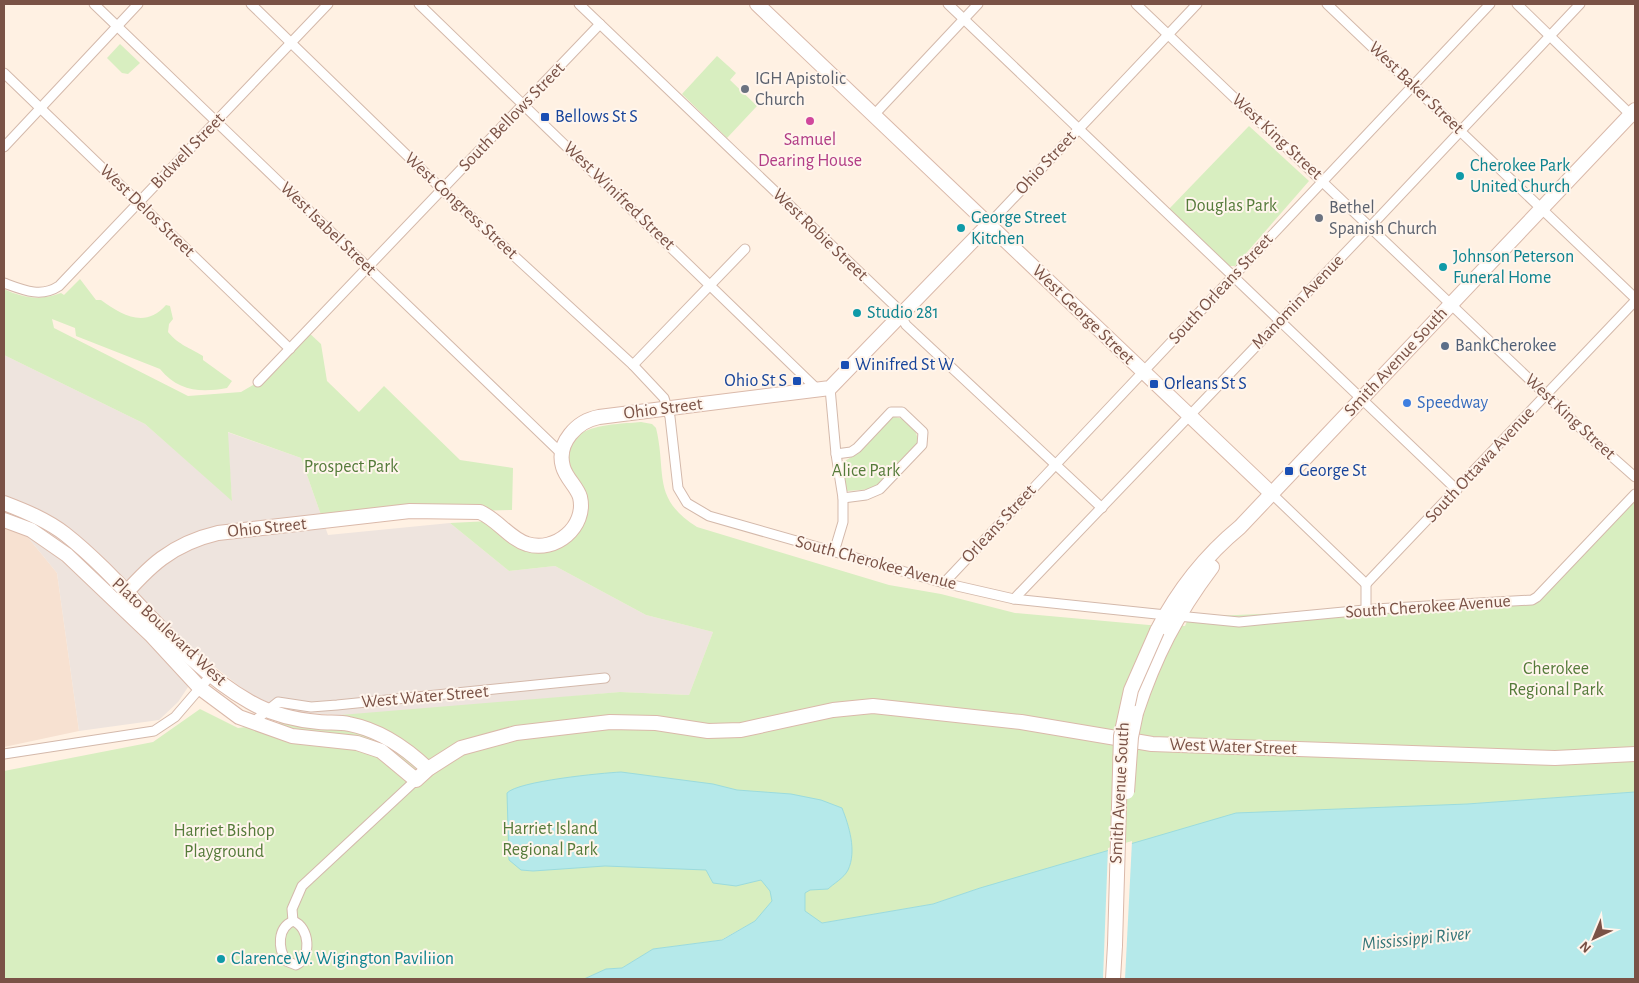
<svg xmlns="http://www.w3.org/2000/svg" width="1639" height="983" viewBox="0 0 1639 983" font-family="'Alegreya Sans',sans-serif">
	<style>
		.residential { fill: #f7e1d1 }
		.industrial { fill: #eee4de }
		.green { fill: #d8eec0 }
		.water { fill: #b5e9ea; stroke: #9bdbdd }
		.pier { fill: #fff1e3 }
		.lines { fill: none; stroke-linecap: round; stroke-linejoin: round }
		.street-casing { stroke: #d4b9ab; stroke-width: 11 }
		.secondary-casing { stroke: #dab9aa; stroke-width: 16 }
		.street { stroke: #fff; stroke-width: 9 }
		.secondary { stroke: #fff; stroke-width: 14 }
		.secondary-bridge-casing { stroke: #dab9aa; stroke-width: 16; stroke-linecap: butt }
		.secondary-bridge { stroke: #fff; stroke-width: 14 }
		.worship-dot { fill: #6b7280; stroke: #fff5ec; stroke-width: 2 }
		.transit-dot { fill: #1a4fb4; stroke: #fff5ec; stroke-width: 2 }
		.hotel-dot { fill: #d1479c; stroke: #fff5ec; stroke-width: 2 }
		.culture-dot { fill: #0f9aa8; stroke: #fff5ec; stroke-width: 2 }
		.service-dot { fill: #5c6f8a; stroke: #fff5ec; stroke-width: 2 }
		.shop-dot { fill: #3f7fe0; stroke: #fff5ec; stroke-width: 2 }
		.labels { text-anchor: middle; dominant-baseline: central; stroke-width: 4; stroke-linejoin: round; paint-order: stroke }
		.worship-label { font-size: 18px; fill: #5b616d; stroke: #fff5ec; text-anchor: start }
		.street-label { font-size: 18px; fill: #7a5246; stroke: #fff5ec }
		.transit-label { font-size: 18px; fill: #164399; stroke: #fff5ec; text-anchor: start }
		.hotel-label { font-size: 18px; fill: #b23c85; stroke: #fff5ec }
		.culture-label { font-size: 18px; fill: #0d838f; stroke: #fff5ec; text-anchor: start }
		.park-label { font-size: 18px; fill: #557b3a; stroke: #fff5ec }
		.service-label { font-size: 18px; fill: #4e5e75; stroke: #fff5ec; text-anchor: start }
		.shop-label { font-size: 18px; fill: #366cbe; stroke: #fff5ec; text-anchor: start }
		.water-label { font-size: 19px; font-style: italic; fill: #357679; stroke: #fff5ec }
	</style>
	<rect width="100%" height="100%" fill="#fff1e3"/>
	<!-- residential -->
	<path class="residential" d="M4,524L22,530L57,573L79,731L4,747Z"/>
	<!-- industrial -->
	<path class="industrial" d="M4,355L145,424L232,500L227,432L301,458L328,535L450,523L509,571L555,566L646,615L713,632L689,695L620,692L389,713L340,715L288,712L252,696L206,660L178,702L159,720L79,731L57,573L22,530L4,524Z"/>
	<!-- green -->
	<g class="green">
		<path d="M120,44L140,63L128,74L122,73L107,58Z"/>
		<path d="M717,56L736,73L730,80L757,106L727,138L682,94Z"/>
		<path d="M1249,126L1309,181L1235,266H1229L1169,209Z"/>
		<path d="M80,279L96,300H101C122,315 145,329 166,305L170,306L173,319L169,324L168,332C180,346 189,347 203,356V360L232,381L227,388C200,393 178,391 160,369L76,336L75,328L52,319L54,328L188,396L241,392L258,382L307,331L321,344L327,381L359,412L384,386L460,460L513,468L512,510L321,515L301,458L228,432L232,501L145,424L4,355V289C23,298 40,301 61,293L64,295Z"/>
		<path d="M893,417C905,416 921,432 917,444L877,486L872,489L847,491L845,489L843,462L860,452Z"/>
		<path d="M641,422L652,424L656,428C667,473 651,498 697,527L889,585L941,594L1015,613L1149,625L1185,626L1189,617L1539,602L1635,501V792L1467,804L980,888L933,904L822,923L755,921L721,940L653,949L622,968L606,969L584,979H4V771L153,742L200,709L238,728L340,715L620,692L689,695L713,632L646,615L555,566L509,571L450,523L490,521L513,541L557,548L577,535L587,505C582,494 573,482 570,470C558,423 610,425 641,422Z"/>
	</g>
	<!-- water -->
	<path class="water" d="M621,772L713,784L737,790L791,794L821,800L842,808C849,826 857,851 848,870C844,878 833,884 828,889L810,890L805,893V911L822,923L933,904L980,888L1236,813L1467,804L1635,792V979H584L606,969L622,968L653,949L722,940L755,921L772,901L770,891L761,880L736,886L713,883L706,870L605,866L533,871L521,870L509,860L507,793C518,781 602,773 621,772Z"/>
	<!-- pier -->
	<path class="pier" d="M1132,841L1125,979H1103L1108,848Z"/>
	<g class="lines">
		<!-- street casing -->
		<g class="street-casing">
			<g id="street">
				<path d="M94,4L562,454"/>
				<path d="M251,4L452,199L633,365L664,398L670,417L678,488L687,503L709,516L944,583L1014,599L1166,615"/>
				<path d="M419,4L818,390"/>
				<path d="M579,4L895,306L906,325L1102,508"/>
				<path d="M948,4L1457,490"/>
				<path d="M1136,4L1592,439L1635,477"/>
				<path d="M1327,4L1635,298"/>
				<path d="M1517,4L1633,117"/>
				<path d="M4,73L290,349"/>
				<path d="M873,116L978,4"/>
				<path d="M4,147L138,4"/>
				<path d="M988,225L1197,4"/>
				<path d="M4,283C23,290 41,298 59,286L328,4"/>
				<path d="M633,365L745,249"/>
				<path d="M258,382L600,24"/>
				<path d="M830,388L836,454L843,498V522L834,552"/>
				<path d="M836,454L851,452L857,448L891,412H902L923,432L922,445L880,489L866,495L843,498"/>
				<path d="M1271,493L1366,584"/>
				<path d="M944,583L1490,4"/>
				<path d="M1366,584L1635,301"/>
				<path d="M1366,584V610"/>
				<path d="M1014,599L1371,226L1580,4"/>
				<path d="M1178,616L1239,622L1375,609L1532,600L1537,597L1635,494"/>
				<path d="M252,723L278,702L311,707L337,705L605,678"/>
				<path d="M4,754L154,731L175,717L212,674"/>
				<path d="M293,921L292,909L302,886L416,780"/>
				<path d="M293,921C310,927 312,958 296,965L286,961C278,948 277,928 293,921Z"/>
			</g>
		</g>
		<!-- secondary casing -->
		<g class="secondary-casing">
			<g id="secondary">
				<path d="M757,4L1271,493"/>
				<path d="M4,503C25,511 47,520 65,534C130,585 177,661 250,702C271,714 295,720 319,722C329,723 340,722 349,724C380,730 406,748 428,769"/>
				<path d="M4,520L31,530L67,555L152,636L200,688L239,717L292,736L357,743L381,751L416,780L428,769L461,748L516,733L610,722L656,723L708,731L741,730L833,710L873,706L1021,722L1152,744L1555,758L1635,754"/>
				<path d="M118,602C148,567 171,544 218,533L410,511L480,512C498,520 510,539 527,544C555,553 587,527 580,497C577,487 566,478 563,467C556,443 577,421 599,417L830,388L988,225"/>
				<path d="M1157,631C1177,592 1206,555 1240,527L1635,110"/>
				<path d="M1136,713C1155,656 1176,615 1212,567"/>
				<path d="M1113,979L1115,945"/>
			</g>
		</g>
		<!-- street -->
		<use href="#street" class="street"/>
		<!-- secondary -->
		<use href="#secondary" class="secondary"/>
		<!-- secondary-bridge casing -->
		<g class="secondary-bridge-casing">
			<g id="secondary-bridge">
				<path d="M1127,792L1131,737L1136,713"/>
				<path d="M1115,945L1121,736L1131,690L1157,631"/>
			</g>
		</g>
		<!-- secondary-bridge -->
		<use href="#secondary-bridge" class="secondary-bridge"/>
	</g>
	<!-- markers -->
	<g class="worship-dot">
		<circle cx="745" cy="89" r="5"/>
		<circle cx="1319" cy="218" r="5"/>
	</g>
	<g class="transit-dot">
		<rect x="540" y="112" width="10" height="10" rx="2.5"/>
		<rect x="840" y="360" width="10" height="10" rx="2.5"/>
		<rect x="792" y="376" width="10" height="10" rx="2.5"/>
		<rect x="1149" y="379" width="10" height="10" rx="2.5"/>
		<rect x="1284" y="466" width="10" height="10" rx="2.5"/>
	</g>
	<circle class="hotel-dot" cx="810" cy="121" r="5"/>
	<g class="culture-dot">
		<circle cx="1460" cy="176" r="5"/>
		<circle cx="961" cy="228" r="5"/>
		<circle cx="1443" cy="267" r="5"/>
		<circle cx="857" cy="313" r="5"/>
		<circle cx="221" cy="959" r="5"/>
	</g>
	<circle class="service-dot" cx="1445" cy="346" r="5"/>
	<circle class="shop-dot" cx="1407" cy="403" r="5"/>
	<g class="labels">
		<!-- worship labels -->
		<g class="worship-label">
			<text x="755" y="79">IGH Apistolic<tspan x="755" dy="21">Church</tspan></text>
			<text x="1329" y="208">Bethel<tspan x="1329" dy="21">Spanish Church</tspan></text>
		</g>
		<!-- street labels -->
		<g class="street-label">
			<text transform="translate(1416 88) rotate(44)">West Baker Street</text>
			<text transform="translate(512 117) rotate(-46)">South Bellows Street</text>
			<text transform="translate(1277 137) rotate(43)">West King Street</text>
			<text transform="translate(188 151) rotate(-46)">Bidwell Street</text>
			<text transform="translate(1046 163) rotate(-47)">Ohio Street</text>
			<text transform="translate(619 196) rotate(44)">West Winifred Street</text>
			<text transform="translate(461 206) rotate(43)">West Congress Street</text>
			<text transform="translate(147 211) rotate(44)">West Delos Street</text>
			<text transform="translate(328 229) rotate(44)">West Isabel Street</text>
			<text transform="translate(820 235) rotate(44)">West Robie Street</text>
			<text transform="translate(1221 289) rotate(-47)">South Orleans Street</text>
			<text transform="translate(1298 302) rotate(-46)">Manomin Avenue</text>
			<text transform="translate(1083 315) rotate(44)">West George Street</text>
			<text transform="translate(1396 362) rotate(-47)">Smith Avenue South</text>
			<text transform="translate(663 409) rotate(-7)">Ohio Street</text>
			<text transform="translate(1570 417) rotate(43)">West King Street</text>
			<text transform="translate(1480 465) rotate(-47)">South Ottawa Avenue</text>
			<text transform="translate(999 524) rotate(-47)">Orleans Street</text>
			<text transform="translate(267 528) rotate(-6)">Ohio Street</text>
			<text transform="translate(876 563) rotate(15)">South Cherokee Avenue</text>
			<text transform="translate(1428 607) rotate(-4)">South Cherokee Avenue</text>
			<text transform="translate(169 632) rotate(43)">Plato Boulevard West</text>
			<text transform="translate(425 697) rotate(-5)">West Water Street</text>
			<text transform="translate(1233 747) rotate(2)">West Water Street</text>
			<text transform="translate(1120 793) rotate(-87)">Smith Avenue South</text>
		</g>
		<!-- transit labels -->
		<g class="transit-label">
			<text x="555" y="117">Bellows St S</text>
			<text x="855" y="365">Winifred St W</text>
			<text x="787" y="381" text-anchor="end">Ohio St S</text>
			<text x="1164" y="384">Orleans St S</text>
			<text x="1299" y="471">George St</text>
		</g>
		<!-- hotel labels -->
		<g class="hotel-label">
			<text x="810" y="140">Samuel<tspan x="810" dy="21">Dearing House</tspan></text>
		</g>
		<!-- culture labels -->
		<g class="culture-label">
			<text x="1470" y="166">Cherokee Park<tspan x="1470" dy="21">United Church</tspan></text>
			<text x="971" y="218">George Street<tspan x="971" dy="21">Kitchen</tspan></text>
			<text x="1453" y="257">Johnson Peterson<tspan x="1453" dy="21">Funeral Home</tspan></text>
			<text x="867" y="313">Studio 281</text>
			<text x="231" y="959">Clarence W. Wigington Paviliion</text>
		</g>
		<!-- park labels -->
		<g class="park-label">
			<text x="1231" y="206">Douglas Park</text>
			<text x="351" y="467">Prospect Park</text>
			<text x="866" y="471">Alice Park</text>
			<text x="1556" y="669">Cherokee<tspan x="1556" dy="21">Regional Park</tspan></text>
			<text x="550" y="829">Harriet Island<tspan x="550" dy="21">Regional Park</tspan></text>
			<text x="224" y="831">Harriet Bishop<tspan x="224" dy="21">Playground</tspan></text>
		</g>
		<!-- service labels -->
		<g class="service-label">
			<text x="1455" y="346">BankCherokee</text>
		</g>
		<!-- shop labels -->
		<g class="shop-label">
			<text x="1417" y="403">Speedway</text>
		</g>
		<!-- water labels -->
		<g class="water-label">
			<text transform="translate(1416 939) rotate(-6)">Mississippi River</text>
		</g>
	</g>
	<!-- border -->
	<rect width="1639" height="983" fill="none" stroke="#7a5246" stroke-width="10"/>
	<!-- north arrow -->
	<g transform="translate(1594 938) rotate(224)" stroke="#fff5ec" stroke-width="4" paint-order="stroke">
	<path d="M0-4L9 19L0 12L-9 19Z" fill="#7a5246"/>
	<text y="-8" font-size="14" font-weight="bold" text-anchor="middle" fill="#7a5246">N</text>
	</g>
</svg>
